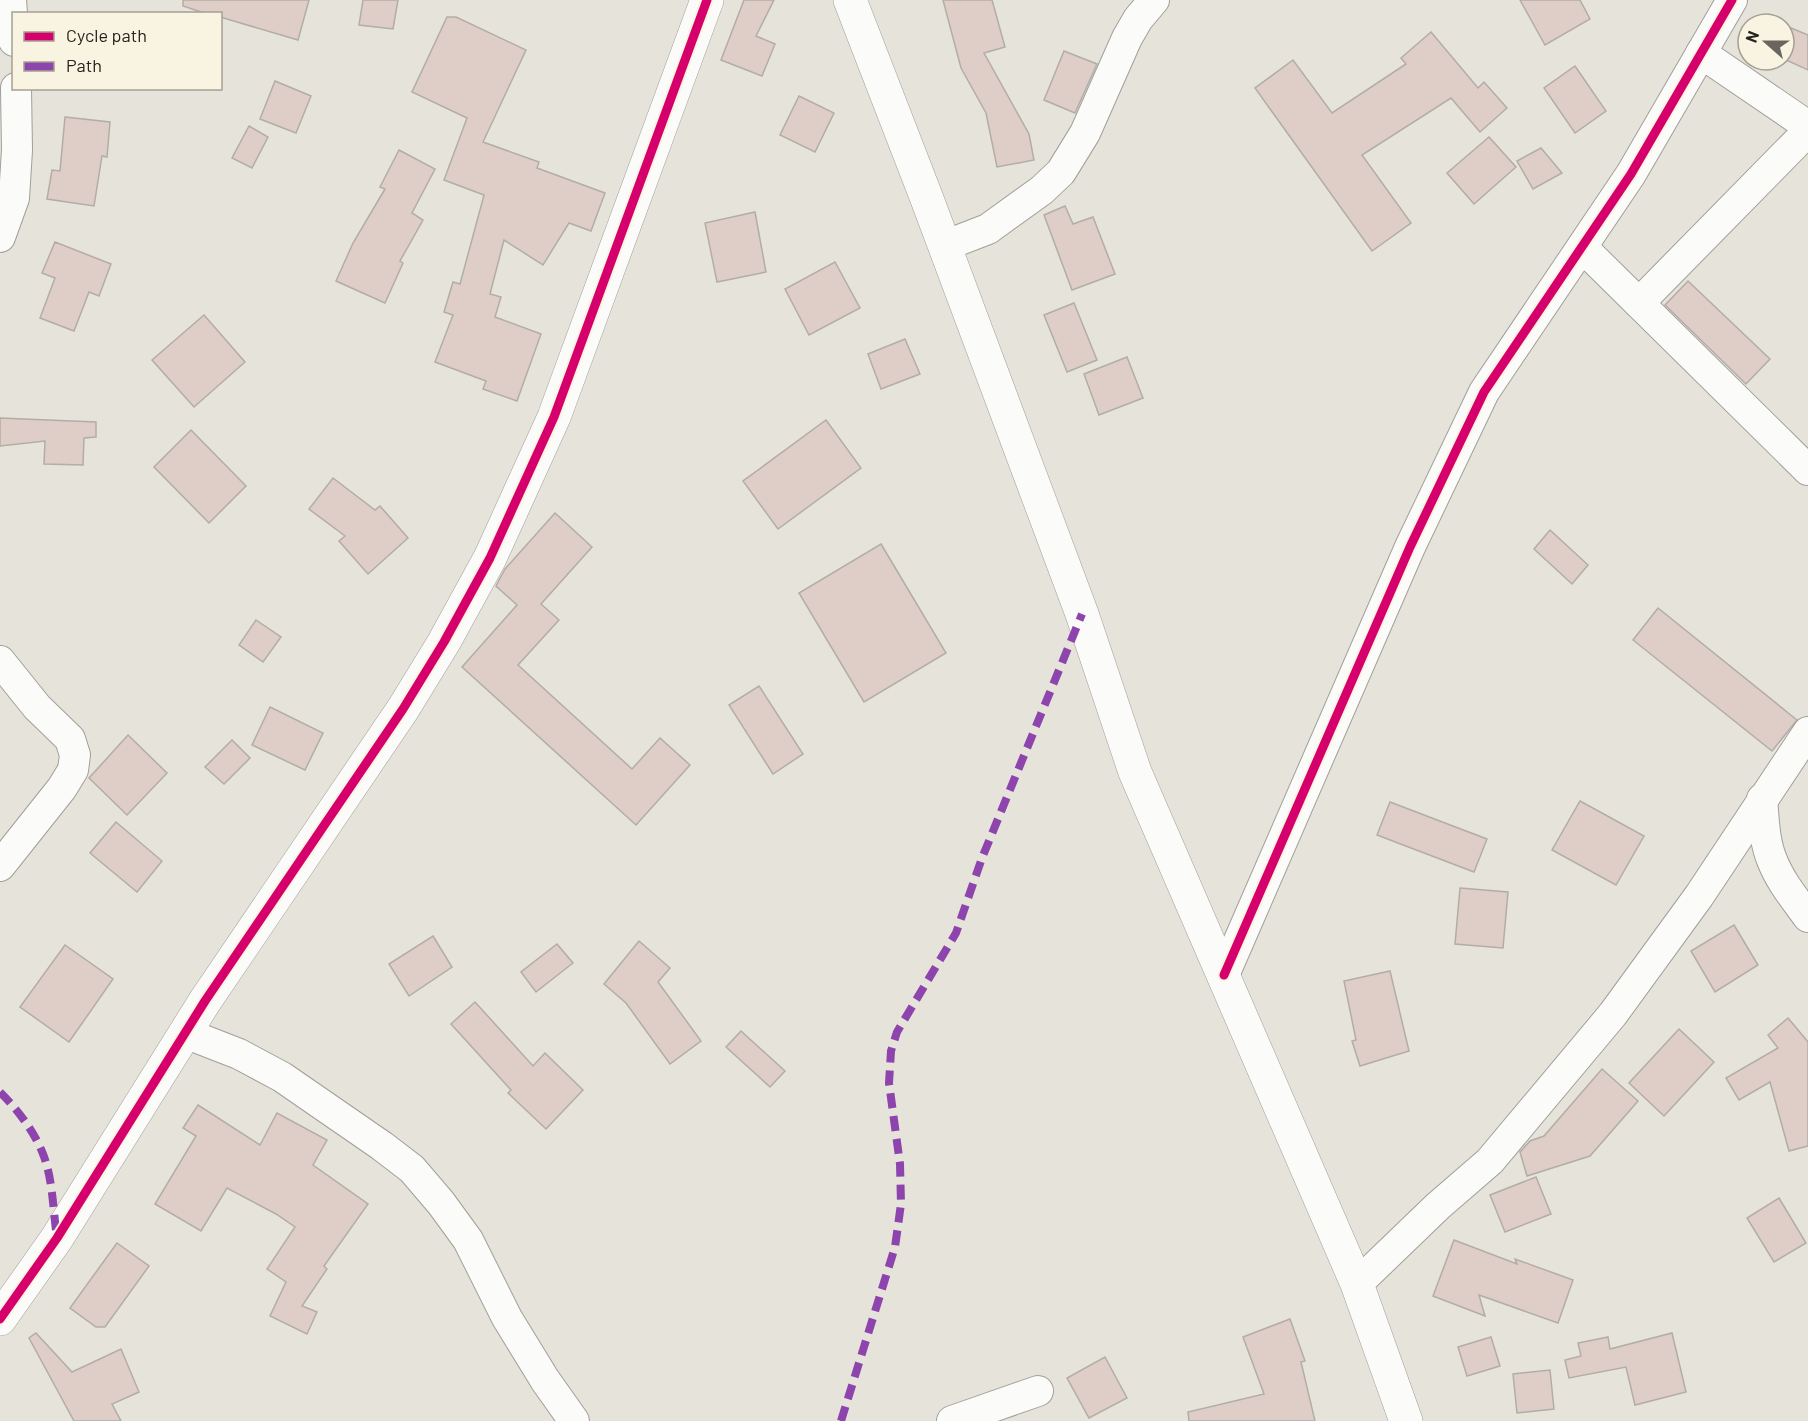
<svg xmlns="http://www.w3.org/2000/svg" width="1808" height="1421" viewBox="0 0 1808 1421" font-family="Barlow,sans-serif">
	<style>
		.building { fill: #decec7; stroke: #b2ada7; stroke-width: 1.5 }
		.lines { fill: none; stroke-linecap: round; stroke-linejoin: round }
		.minor-casing { stroke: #a19f98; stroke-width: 32 }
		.tertiary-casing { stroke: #a19f98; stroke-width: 34 }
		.secondary-casing { stroke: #a19f98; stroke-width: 34 }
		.minor { stroke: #fbfbf9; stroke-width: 30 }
		.tertiary { stroke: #fbfbf9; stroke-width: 33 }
		.secondary { stroke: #fbfbf9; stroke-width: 33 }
		.quiet { stroke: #8e44ad; stroke-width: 8; stroke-dasharray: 15 8; stroke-linecap: butt }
		.cycleway-casing { stroke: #f9f3e1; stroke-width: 13 }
		.cycleway { stroke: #d6006c; stroke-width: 9 }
	</style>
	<rect width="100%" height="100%" fill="#e6e3da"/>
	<!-- building -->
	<g class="building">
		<path d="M183,0H309L298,40L220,17V14H207L183,6Z"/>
		<path d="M363,0H398L393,29L359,25Z"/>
		<path d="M744,0H774L756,36L775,44L762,76L721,60Z"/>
		<path d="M943,0H992L1005,47L984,53L1029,134L1034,160L997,167L986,113L961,68Z"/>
		<path d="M1520,0H1580L1590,19L1545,45Z"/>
		<path d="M447,17H456L526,50L483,142L539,162L537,168L605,193L591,231L569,223L543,265L504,240L490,294L501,297L495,317L541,334L517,401L483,389L486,381L435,362L453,315L444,312L453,282L460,284L484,195L444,180L467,118L412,92Z"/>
		<path d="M1784,25L1808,35V70L1784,59Z"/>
		<path d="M1431,32L1478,88L1484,82L1507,108L1480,132L1451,98L1362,155L1411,223L1372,251L1255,88L1293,60L1332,113L1406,64L1401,58Z"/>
		<path d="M1064,51L1097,64L1075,113L1044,100Z"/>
		<path d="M1575,66L1606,111L1575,133L1544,88Z"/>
		<path d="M275,81L311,96L296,133L260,119Z"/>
		<path d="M799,96L834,113L815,152L780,135Z"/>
		<path d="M65,117L110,122L107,157L102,156L94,206L47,199L52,170L60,171Z"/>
		<path d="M249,126L268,137L252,168L232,158Z"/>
		<path d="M1489,137L1516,167L1474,204L1447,173Z"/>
		<path d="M1541,148L1562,173L1533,189L1517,161Z"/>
		<path d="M399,150L435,169L412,213L423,220L400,261L403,263L385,303L336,281L353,243L385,189L380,187Z"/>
		<path d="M1065,206L1073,224L1093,217L1115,274L1072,290L1044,215Z"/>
		<path d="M755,212L766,272L717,282L705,223Z"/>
		<path d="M55,242L111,264L99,296L89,292L74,331L40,318L55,278L42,273Z"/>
		<path d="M835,262L860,308L809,335L785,289Z"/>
		<path d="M1688,281L1770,359L1746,384L1665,305Z"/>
		<path d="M1074,303L1097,360L1067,372L1044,315Z"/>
		<path d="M204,315L245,362L194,407L152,360Z"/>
		<path d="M905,339L920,374L881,389L868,354Z"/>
		<path d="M1127,357L1143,398L1099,415L1084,374Z"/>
		<path d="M0,418L96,422V437L84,438L83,465L44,464L45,441L0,446Z"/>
		<path d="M826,420L861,468L778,529L743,481Z"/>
		<path d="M191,430L246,486L209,523L154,467Z"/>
		<path d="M333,478L375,510L380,506L408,538L368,574L339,541L345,536L309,509Z"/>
		<path d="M555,513L592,547L541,604L559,620L518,665L632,769L660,738L690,765L636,825L462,667L517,605L496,586L505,569Z"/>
		<path d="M1550,530L1588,565L1572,584L1534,549Z"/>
		<path d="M881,544L946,653L864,702L799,593Z"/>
		<path d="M1658,608L1797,720L1772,751L1633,640Z"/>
		<path d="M256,620L281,637L263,662L239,645Z"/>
		<path d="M759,686L803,754L773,774L729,705Z"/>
		<path d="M270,707L323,733L305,770L252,745Z"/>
		<path d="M128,735L167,773L127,815L89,778Z"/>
		<path d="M232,740L250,758L224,784L205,767Z"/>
		<path d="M1580,801L1644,836L1616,885L1552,850Z"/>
		<path d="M1390,802L1487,839L1474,872L1377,835Z"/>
		<path d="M116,822L162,861L137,892L90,853Z"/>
		<path d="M1460,888L1508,892L1503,948L1455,944Z"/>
		<path d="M1734,925L1758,965L1715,992L1691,951Z"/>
		<path d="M433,936L452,967L409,996L389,964Z"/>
		<path d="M639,941L670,968L658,982L701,1041L670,1064L626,1003L604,984Z"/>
		<path d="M557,944L573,963L536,992L521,972Z"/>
		<path d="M65,945L113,979L69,1042L20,1007Z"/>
		<path d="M1390,971L1409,1051L1360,1066L1352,1041L1356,1040L1344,981Z"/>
		<path d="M475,1002L533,1066L545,1053L583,1090L546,1129L508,1093L511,1090L451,1024Z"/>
		<path d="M1788,1018L1808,1042V1146L1789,1151L1770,1082L1739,1100L1726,1078L1778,1048L1768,1035Z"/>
		<path d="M1679,1029L1714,1062L1664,1116L1629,1083Z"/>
		<path d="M741,1031L785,1071L770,1087L726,1047Z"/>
		<path d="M1602,1069L1638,1101L1590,1156L1527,1176L1520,1152L1530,1141L1544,1136Z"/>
		<path d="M198,1105L260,1145L277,1113L327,1140L313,1165L368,1204L324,1266L327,1269L302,1306L317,1312L307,1334L270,1316L286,1282L267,1269L295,1227L276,1214L227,1188L201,1231L155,1204L196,1136L183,1128Z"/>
		<path d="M1536,1177L1551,1214L1505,1232L1490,1195Z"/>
		<path d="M1779,1198L1806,1243L1774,1262L1747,1218Z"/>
		<path d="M1454,1240L1517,1264L1515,1259L1573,1280L1558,1323L1479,1295L1485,1316L1433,1296Z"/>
		<path d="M117,1243L149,1266L105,1327H96L70,1308Z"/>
		<path d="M1290,1319L1305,1361L1301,1362L1315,1421H1189L1188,1412L1264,1394L1243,1337Z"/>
		<path d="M36,1333L72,1372L121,1349L139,1392L112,1404L121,1421H74L29,1338Z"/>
		<path d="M1672,1333L1686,1392L1635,1405L1626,1367L1569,1378L1565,1360L1581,1356L1578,1343L1608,1337L1610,1349Z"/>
		<path d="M1491,1337L1500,1366L1467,1376L1458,1347Z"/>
		<path d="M1105,1357L1127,1398L1089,1418L1067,1378Z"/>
		<path d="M1550,1370L1554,1409L1517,1413L1513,1374Z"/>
	</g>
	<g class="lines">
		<!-- minor casing -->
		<g class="minor-casing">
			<g id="minor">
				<path d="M11,0L14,41"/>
				<path d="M1701,53L1808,126"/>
				<path d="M0,237L14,198L17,150L16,88"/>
				<path d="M944,246L988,229L1042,190L1061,172L1085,133L1127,38L1138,19L1154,0"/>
				<path d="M1582,247L1808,470"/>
				<path d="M1639,303L1808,131"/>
				<path d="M0,661L37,707L70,739L75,755L73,770L62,788L0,866"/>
				<path d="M1762,799C1764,819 1764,841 1772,860C1780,881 1795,899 1808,917"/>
				<path d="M1224,975L1410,547L1484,392L1631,174L1732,0"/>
				<path d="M185,1033L239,1054L282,1077L382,1146L412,1169L441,1203L468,1240L507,1318L545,1380L574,1421"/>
				<path d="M1357,1284L1438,1206L1490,1161L1613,1014L1699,896L1808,732"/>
				<path d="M952,1421L1038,1391"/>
			</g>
		</g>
		<!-- tertiary casing -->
		<g class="tertiary-casing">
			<path id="tertiary" d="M0,1319L57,1238L205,1001L403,709L444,642L490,558L554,417L707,0"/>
		</g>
		<!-- secondary casing -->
		<g class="secondary-casing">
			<path id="secondary" d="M850,0L927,199L1082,614L1135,772L1357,1284L1406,1421"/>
		</g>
		<!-- minor -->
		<use href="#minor" class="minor"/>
		<!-- tertiary -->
		<use href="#tertiary" class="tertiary"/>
		<!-- secondary -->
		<use href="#secondary" class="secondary"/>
		<!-- quiet -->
		<g class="quiet">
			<path d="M0,1092C17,1109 34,1131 43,1154C53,1179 53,1211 57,1238"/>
			<path d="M841,1421L895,1247L901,1204L900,1164L889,1083L891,1051L897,1032L956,933L982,858L1082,614"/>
		</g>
		<!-- cycleway casing -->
		<g class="cycleway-casing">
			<g id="cycleway">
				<path d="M1224,975L1410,547L1484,392L1631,174L1732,0"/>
				<path d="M0,1319L57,1238L205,1001L403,709L444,642L490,558L554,417L707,0"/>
			</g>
		</g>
		<!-- cycleway -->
		<use href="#cycleway" class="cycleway"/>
	</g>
	<!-- legend -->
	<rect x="12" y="12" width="210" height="78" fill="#f9f3e1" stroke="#a4a093" stroke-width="1.5"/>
	<rect x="24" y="32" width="30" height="9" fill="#d6006c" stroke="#a4a093" stroke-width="1.5"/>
	<text x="66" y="42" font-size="18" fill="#25231d">Cycle path</text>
	<rect x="24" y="62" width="30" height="9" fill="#8e44ad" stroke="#a4a093" stroke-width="1.5"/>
	<text x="66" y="72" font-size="18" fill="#25231d">Path</text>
	<!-- north arrow -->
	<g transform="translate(1766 42) rotate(291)"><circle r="28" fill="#f9f3e1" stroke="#a4a093" stroke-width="1.5"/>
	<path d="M0-4.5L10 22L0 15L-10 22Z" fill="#69665f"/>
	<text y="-9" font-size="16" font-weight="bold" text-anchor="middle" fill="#25231d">N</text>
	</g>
</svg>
